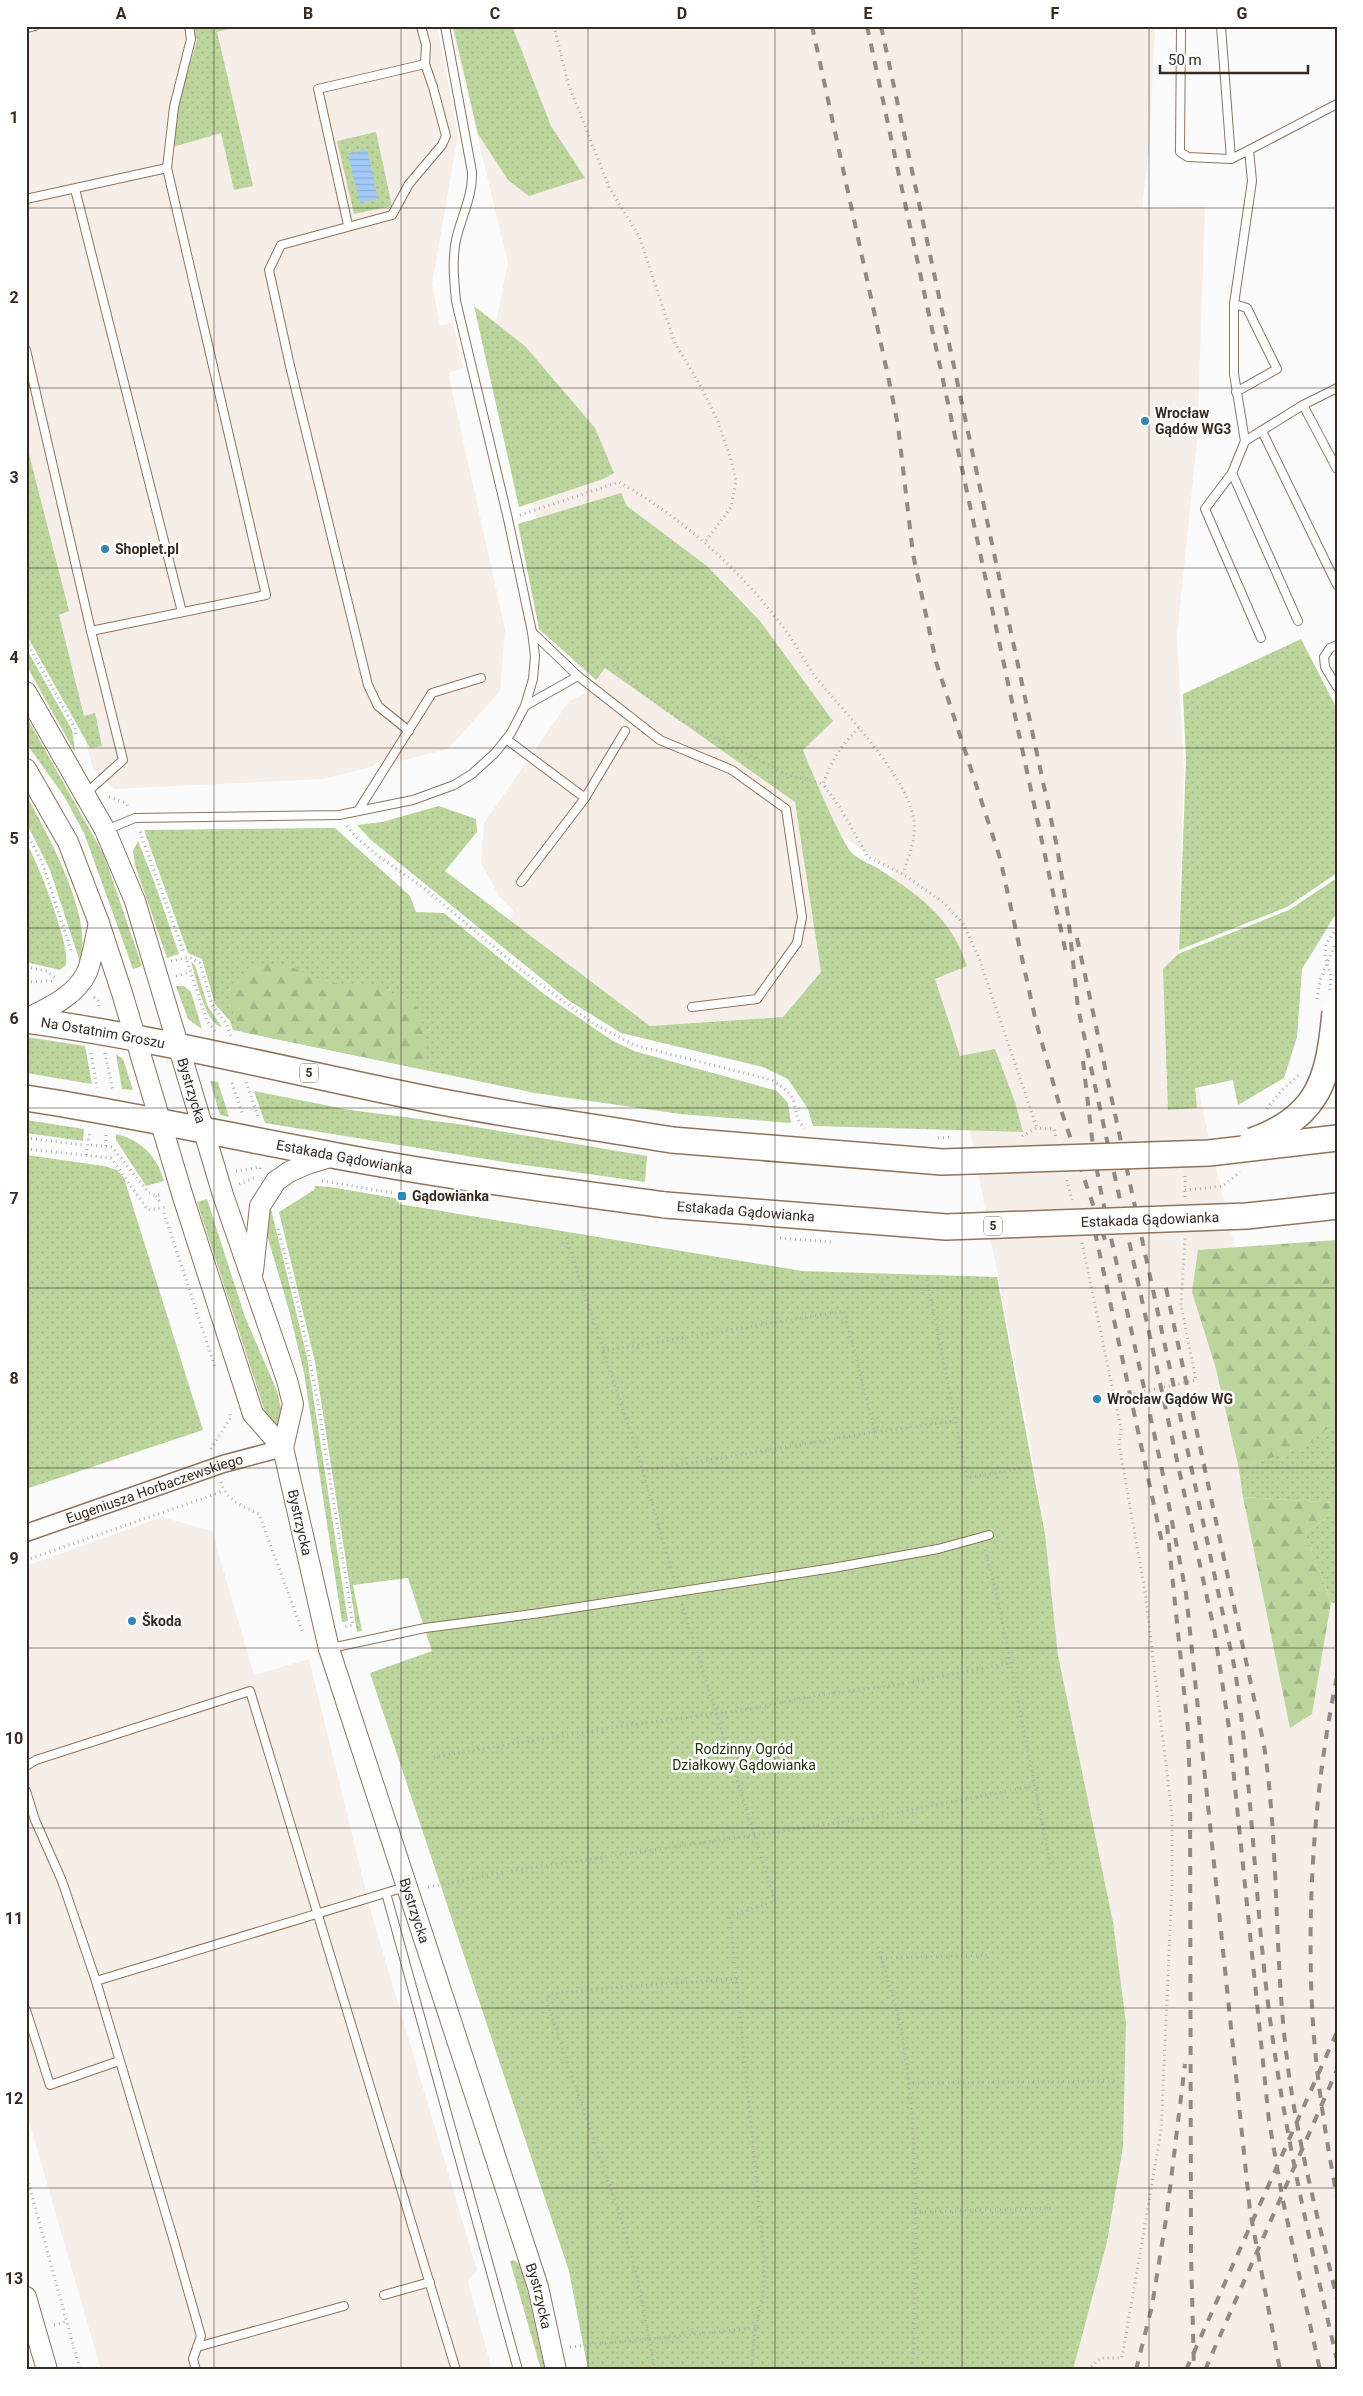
<svg xmlns="http://www.w3.org/2000/svg" width="1363" height="2396" viewBox="0 0 1363 2396" font-family="Roboto,sans-serif">
	<style>
		.built { fill: #f6eee8 }
		.grass { fill: url(#grass-dots) }
		.forest { fill: url(#forest-firs) }
		.water { fill: url(#water-rules) }
		.lines { fill: none; stroke-linecap: round; stroke-linejoin: round }
		.service-casing { stroke: #90735c; stroke-width: 10 }
		.minor-casing { stroke: #90735c; stroke-width: 19 }
		.tertiary-casing { stroke: #90735c; stroke-width: 22 }
		.primary-casing { stroke: #90735c; stroke-width: 28 }
		.path { stroke: #b2aeaa; stroke-width: 3; stroke-dasharray: 1 4; stroke-linecap: butt }
		.service { stroke: #fff; stroke-width: 8 }
		.minor { stroke: #fff; stroke-width: 16 }
		.tertiary { stroke: #fff; stroke-width: 20 }
		.primary { stroke: #fff; stroke-width: 25 }
		.rail { stroke: #918b86; stroke-width: 4; stroke-dasharray: 9 9; stroke-linecap: butt }
		.primary-bridge-casing { stroke: #90735c; stroke-width: 28; stroke-linecap: butt }
		.path-bridge { stroke: #b2aeaa; stroke-width: 3; stroke-dasharray: 1 4; stroke-linecap: butt }
		.primary-bridge { stroke: #fff; stroke-width: 25 }
		.grid { fill: none; stroke: #372b21; stroke-width: 1; stroke-opacity: 0.55 }
		.poi-dot { fill: #2f87b5; stroke: #fff; stroke-width: 2 }
		.labels { text-anchor: middle; dominant-baseline: central; stroke-width: 5; stroke-linejoin: round; paint-order: stroke }
		.shield { fill: #fff; stroke: #736b64; stroke-width: 1 }
		.shield-label { font-size: 12px; font-weight: bold; fill: #372b21 }
		.poi-label { font-size: 14px; font-weight: bold; fill: #372b21; stroke: #fff; text-anchor: start }
		.street-label { font-size: 14px; fill: #372b21; stroke: #fff }
		.park-label { font-size: 14px; fill: #22310b; stroke: #fff }
		.neatline { fill: none; stroke: #372b21; stroke-width: 2 }
		.grid-label { font-size: 16px; text-anchor: middle; font-weight: bold; fill: #372b21 }
	</style>
	<defs>
		<pattern id="grass-dots" width="8" height="8" patternUnits="userSpaceOnUse" patternTransform="scale(1.25)"><rect width="8" height="8" fill="#bbd59d"/><path d="M2 2h.1M6 6h.1" fill="none" stroke="#a1b787" stroke-width="1.8" stroke-linecap="round"/></pattern>
		<pattern id="forest-firs" width="22" height="20" patternUnits="userSpaceOnUse" patternTransform="scale(1.25)"><rect width="22" height="20" fill="#bbd59d"/><path d="M5 1l3.5 6h-7zM16 11l3.5 6h-7z" fill="#a1b787"/></pattern>
		<pattern id="water-rules" width="6" height="5" patternUnits="userSpaceOnUse" patternTransform="scale(1.25)"><rect width="6" height="5" fill="#a3c9f7"/><path d="M0 2.5h6" fill="none" stroke="#8dadd3"/></pattern>
	</defs>
	<rect width="100%" height="100%" fill="#fbfbfb"/>
	<!-- built -->
	<g class="built">
		<path d="M26,26H437L458,135L432,284L440,325L453,323L463,368L449,373L451,386L505,629L500,691L448,749L395,762L390,770L377,762L374,766L323,779L114,789L93,769L26,502Z"/>
		<path d="M451,26H1155L1149,150L1142,208L1205,207L1197,442L1177,635L1184,772L1178,951L1186,1023L1204,1116L1236,1253L1337,1246V2370H1073L1107,2242L1123,2147L1126,2023L1113,1922L1058,1655L1045,1534L1030,1443L969,1125L891,870L795,803L821,972L783,1017L650,1026L508,920L514,911L499,896L481,863L484,823L569,701L587,693L604,668L565,644L494,332L508,263Z"/>
		<path d="M162,1517L212,1531L254,1675L309,1659L371,1912L477,2270L468,2281L492,2370H101L26,2111V1566Z"/>
	</g>
	<!-- grass -->
	<g class="grass">
		<path d="M193,26H239L217,32L253,186L234,190L221,133L173,147L177,109L197,40Z"/>
		<path d="M453,26H512L551,126L585,178L529,196L508,180L478,134Z"/>
		<path d="M376,132L392,206L354,214L337,141Z"/>
		<path d="M474,306L525,346L595,428L614,473L603,479L519,507Z"/>
		<path d="M26,442L69,611L59,615L84,716L95,713L102,746L90,748L26,634Z"/>
		<path d="M621,493L627,506L707,566L760,621L833,721L803,750C809,766 843,846 853,854C861,861 873,865 882,871C921,897 953,920 967,966L935,979L960,1056L995,1049L1015,1102L1023,1132L813,1126L808,1109L788,1079L763,1067L621,1033L568,1000L371,840L357,825L382,822L439,806L476,819L477,832L445,871L650,1026L783,1017L821,972L795,802L605,668L596,680L539,629L518,524Z"/>
		<path d="M1301,639L1337,709V873L1287,907L1179,950L1186,760L1183,694Z"/>
		<path d="M26,648L72,730L75,752L26,665Z"/>
		<path d="M26,716L104,855L142,966L133,969L84,833L64,796L26,743Z"/>
		<path d="M26,800H29C50,839 94,919 80,962L50,870L26,822Z"/>
		<path d="M335,828L410,896L416,912L444,913L544,994L613,1041L634,1051L777,1091L788,1103L791,1123L680,1114L535,1093L233,1030L230,1021L215,1004L202,959L188,953L144,830Z"/>
		<path d="M138,841L155,884L179,954L167,958L135,865L133,851Z"/>
		<path d="M26,842C38,863 70,944 66,965L60,970L26,962Z"/>
		<path d="M1337,878V912L1302,969L1297,1037L1284,1078L1238,1105L1233,1080L1195,1088L1197,1108L1168,1110L1163,969L1178,954L1289,910Z"/>
		<path d="M191,962L195,965L208,1007L222,1027C205,1024 196,977 191,962Z"/>
		<path d="M176,986H184L191,992L202,1029L188,1019Z"/>
		<path d="M26,1037L85,1046L92,1084L26,1073Z"/>
		<path d="M116,1054L123,1059L133,1090L122,1089Z"/>
		<path d="M210,1081L218,1082L229,1117L220,1115Z"/>
		<path d="M254,1091L350,1110L458,1124L647,1156L645,1182L510,1163L265,1123Z"/>
		<path d="M26,1120L84,1129L83,1141L26,1133Z"/>
		<path d="M116,1134C141,1140 157,1156 164,1181L146,1186L116,1140Z"/>
		<path d="M26,1155L104,1166L117,1170L124,1178L203,1430L26,1489Z"/>
		<path d="M315,1186L330,1187L400,1199L399,1204L802,1271L997,1277L1045,1534L1058,1655L1113,1922L1126,2023L1123,2147L1107,2242L1073,2370H588L569,2271L370,1673L432,1651L408,1578L353,1585L362,1631L357,1632L315,1362L279,1212L314,1190Z"/>
		<path d="M207,1199L245,1317L277,1391L282,1413L280,1424L273,1427L268,1421L197,1202Z"/>
		<path d="M270,1205L307,1357L348,1621L342,1622L304,1373L289,1310L267,1235Z"/>
		<path d="M1337,1420V1503L1243,1497L1239,1469L1307,1445Z"/>
		<path d="M1337,1510V1604L1331,1602L1305,1533Z"/>
		<path d="M514,2260L522,2267L545,2370H541L510,2261Z"/>
	</g>
	<!-- forest -->
	<g class="forest">
		<path d="M255,963L287,965L316,978L339,984L372,985L415,1002L426,1034L427,1070L242,1032L228,1000L237,981Z"/>
		<path d="M1337,1240V1420L1308,1445L1239,1469L1216,1369L1192,1292L1198,1250Z"/>
		<path d="M1243,1497L1337,1503V1510L1305,1533L1331,1602L1312,1714L1290,1728Z"/>
	</g>
	<!-- water -->
	<path class="water" d="M367,149L378,199L360,203L348,154Z"/>
	<g class="lines">
		<!-- service casing -->
		<g class="service-casing">
			<g id="service">
				<path d="M421,26L426,45L425,64"/>
				<path d="M1181,26L1180,152L1188,157L1231,159L1249,150"/>
				<path d="M1221,26L1231,159"/>
				<path d="M26,28L35,26"/>
				<path d="M167,168L174,107L191,39L189,26"/>
				<path d="M75,189L182,612"/>
				<path d="M26,199L167,168L266,595L91,631"/>
				<path d="M348,225L318,89L425,64L433,87L446,136L442,145L409,184L392,215L281,245L269,270L290,366L368,685L378,706L409,731"/>
				<path d="M1234,304L1247,308L1277,369L1236,392"/>
				<path d="M26,350L91,631L123,760L85,794"/>
				<path d="M1303,405L1337,469"/>
				<path d="M1262,431L1337,585"/>
				<path d="M1245,441L1234,374V304L1252,181L1249,150L1337,104"/>
				<path d="M1232,473L1205,509L1261,638"/>
				<path d="M1298,621L1232,473L1245,441L1303,405L1337,388"/>
				<path d="M1337,645L1330,648L1324,657L1325,667L1337,687"/>
				<path d="M578,676L660,740L732,770L786,809L802,917L797,943L757,999L692,1007"/>
				<path d="M525,706L578,676L532,632"/>
				<path d="M506,739L585,798L521,882"/>
				<path d="M585,798L625,731"/>
				<path d="M358,811L432,693L481,678"/>
				<path d="M106,830L135,818L339,815L413,800L454,785L472,774L495,753L511,733L525,706L533,679L535,656L532,632L508,519L456,301C454,280 452,260 456,240C461,217 473,196 472,172L445,26"/>
				<path d="M331,1648L425,1628L540,1613L833,1568L938,1549L989,1535"/>
				<path d="M26,1766L36,1760L250,1691L456,2370"/>
				<path d="M26,1791L35,1820L62,1881L96,1981L173,2238L201,2336L193,2359L196,2370"/>
				<path d="M386,1893L518,2370"/>
				<path d="M96,1981L405,1887"/>
				<path d="M26,2010L50,2085L119,2061"/>
				<path d="M384,2295L430,2282"/>
				<path d="M197,2347L344,2306"/>
			</g>
		</g>
		<!-- minor casing -->
		<g class="minor-casing">
			<g id="minor">
				<path id="s1" d="M26,1533L223,1464L283,1448"/>
			</g>
		</g>
		<!-- tertiary casing -->
		<g class="tertiary-casing">
			<g id="tertiary">
				<path id="s2" d="M26,692L105,830L135,901L223,1195L287,1380L293,1404L283,1448L329,1649L538,2287L556,2370"/>
				<path d="M26,769L68,842L99,923L122,993L183,1197L253,1414L283,1448"/>
				<path d="M26,1019C48,1008 76,996 87,972C93,957 95,939 99,923"/>
				<path d="M253,1271L260,1206L276,1181L289,1172L307,1164L333,1156"/>
				<path d="M26,2297L47,2370"/>
			</g>
		</g>
		<!-- primary casing -->
		<g class="primary-casing">
			<g id="primary">
				<path id="s3" d="M26,1020C165,1039 300,1074 437,1101C515,1116 594,1127 672,1140"/>
				<path id="s4" d="M26,1098C129,1114 230,1136 332,1155C442,1176 554,1190 665,1205"/>
				<path d="M1320,1208L1337,1206"/>
			</g>
		</g>
		<!-- path -->
		<g class="path">
			<path d="M554,26L568,83L609,187L639,236L674,341L701,387L718,422L732,463L736,481L731,507L706,541"/>
			<path d="M520,515L619,482C687,521 742,571 789,635C799,650 807,666 818,680C848,716 895,764 911,808C919,833 911,850 903,874"/>
			<path d="M26,641L75,728L76,738"/>
			<path d="M614,665L639,690L680,720L788,775L823,784"/>
			<path d="M859,728C840,746 832,760 823,784L841,809L868,857L903,874L944,903L964,925L980,961L1037,1128"/>
			<path d="M109,797L126,803L129,808"/>
			<path d="M347,826L354,835L378,856L424,888L520,969L594,1024L634,1045L772,1080C781,1086 791,1092 794,1103C797,1113 796,1121 805,1128"/>
			<path d="M140,832L184,953"/>
			<path d="M26,833L42,862L72,953"/>
			<path d="M171,961L189,957L200,963L212,1005L226,1023L231,1036"/>
			<path d="M187,961L207,1021L216,1032"/>
			<path d="M26,967L47,971L57,979"/>
			<path d="M176,976L190,972"/>
			<path d="M26,982L53,981"/>
			<path d="M1330,990L1331,976L1325,956L1326,944L1337,928"/>
			<path d="M94,997L98,1001L99,1009"/>
			<path d="M91,1053L97,1088"/>
			<path d="M105,1053L113,1090"/>
			<path d="M246,1082L259,1119"/>
			<path d="M232,1083L243,1115"/>
			<path d="M1267,1109L1281,1091L1299,1075"/>
			<path d="M1022,1136L1037,1128L1054,1129L1056,1137"/>
			<path d="M26,1138L83,1145"/>
			<path d="M91,1145L112,1147L148,1192L156,1196L162,1194"/>
			<path d="M106,1146V1134"/>
			<path d="M26,1149L111,1158L148,1210L166,1207"/>
			<path d="M86,1155L90,1131"/>
			<path d="M236,1171L260,1167V1169"/>
			<path d="M1185,1176V1197"/>
			<path d="M1067,1180L1072,1200"/>
			<path d="M322,1181L442,1201H459"/>
			<path d="M239,1184L254,1178"/>
			<path d="M1185,1190L1223,1186L1240,1172"/>
			<path d="M156,1196L161,1204"/>
			<path d="M164,1213L215,1367"/>
			<path d="M278,1229L300,1312L317,1397L353,1625L343,1627"/>
			<path d="M566,1238L638,1455L674,1579"/>
			<path d="M1082,1243L1121,1429L1119,1444L1145,1592L1172,1814V1888L1161,2131L1122,2358H1100L1088,2370"/>
			<path d="M927,1280L967,1478L1024,1468"/>
			<path d="M603,1351L844,1311L875,1432L955,1421"/>
			<path d="M1115,1398L1196,1380L1181,1306L1185,1238"/>
			<path d="M211,1449L231,1417L230,1414"/>
			<path d="M642,1471L875,1432"/>
			<path d="M221,1482C226,1501 243,1506 259,1514L303,1633"/>
			<path d="M985,1550L997,1595L1051,1868"/>
			<path d="M26,1560L224,1491"/>
			<path d="M682,1604L775,1901L730,1916L764,2256V2289L755,2333L751,2370"/>
			<path d="M434,1757L615,1727L750,1709L818,1695L890,1686L1010,1663"/>
			<path d="M428,1887L516,1870L864,1819L1033,1786"/>
			<path d="M878,1947C886,1976 897,2006 902,2035C920,2138 915,2243 914,2347L910,2370"/>
			<path d="M881,1958L991,1955"/>
			<path d="M908,2083L1117,2081"/>
			<path d="M26,2174L80,2370"/>
			<path d="M915,2212L1055,2208"/>
			<path d="M54,2325L67,2321"/>
			<path d="M570,2347L756,2328"/>
			<path d="M655,2370L637,2277L620,2216L547,2003L549,1994L620,1987L737,1979"/>
		</g>
		<!-- service -->
		<use href="#service" class="service"/>
		<!-- minor -->
		<use href="#minor" class="minor"/>
		<!-- tertiary -->
		<use href="#tertiary" class="tertiary"/>
		<!-- primary -->
		<use href="#primary" class="primary"/>
		<!-- rail -->
		<g class="rail">
			<path d="M812,26L891,390L898,426L913,554L936,662L1000,858L1036,1022L1060,1107L1107,1246"/>
			<path d="M867,26L1067,958"/>
			<path d="M881,26L1057,847L1068,915L1078,1008L1215,1634L1229,1728L1269,2121L1283,2201L1320,2370"/>
			<path d="M1077,938L1235,1670C1253,1791 1255,1913 1272,2034C1287,2143 1312,2252 1337,2360"/>
			<path d="M1083,1061L1094,1155L1102,1197L1161,1465L1186,1593L1250,2211L1280,2370"/>
			<path d="M1095,1232L1163,1547"/>
			<path d="M1166,1288L1264,1745C1279,1846 1274,1949 1286,2051C1295,2134 1318,2217 1337,2299"/>
			<path d="M1167,1525L1188,1730L1190,1790L1191,2254L1194,2370"/>
			<path d="M1337,1677C1314,1787 1306,1912 1313,2024C1317,2082 1326,2139 1337,2197"/>
			<path d="M1136,2370L1152,2306L1167,2213L1185,2064"/>
			<path d="M1186,2370L1337,2032"/>
			<path d="M1205,2370L1337,2070"/>
		</g>
		<!-- primary-bridge casing -->
		<g class="primary-bridge-casing">
			<g id="primary-bridge">
				<path d="M672,1140L942,1162L1209,1153L1337,1138"/>
				<path d="M1252,1141C1320,1117 1329,1077 1335,1012"/>
				<path id="s5" d="M665,1205L946,1227L1247,1216L1320,1208"/>
			</g>
		</g>
		<!-- path-bridge -->
		<g class="path-bridge">
			<path d="M1317,999L1320,980L1337,940"/>
			<path d="M938,1138L952,1137"/>
			<path d="M780,1238L831,1242"/>
		</g>
		<!-- primary-bridge -->
		<use href="#primary-bridge" class="primary-bridge"/>
	</g>
	<!-- grid -->
	<path class="grid" d="M214,26V2370M401,26V2370M588,26V2370M775,26V2370M962,26V2370M1149,26V2370M26,208H1337M26,388H1337M26,568H1337M26,748H1337M26,928H1337M26,1108H1337M26,1288H1337M26,1468H1337M26,1648H1337M26,1828H1337M26,2008H1337M26,2188H1337"/>
	<!-- markers -->
	<g class="poi-dot">
		<circle cx="1145" cy="421" r="5"/>
		<circle cx="105" cy="549" r="5"/>
		<rect x="397" y="1191" width="10" height="10" rx="2.5"/>
		<circle cx="1097" cy="1399" r="5"/>
		<circle cx="132" cy="1621" r="5"/>
	</g>
	<g class="labels">
		<!-- shield labels -->
		<g class="shield">
			<rect x="300" y="1063.5" width="18" height="19" rx="4"/>
			<rect x="984" y="1216.5" width="18" height="19" rx="4"/>
		</g>
		<g class="shield-label">
			<text x="309" y="1073">5</text>
			<text x="993" y="1226">5</text>
		</g>
		<!-- poi labels -->
		<g class="poi-label">
			<text x="1155" y="413">Wrocław<tspan x="1155" dy="16">Gądów WG3</tspan></text>
			<text x="115" y="549">Shoplet.pl</text>
			<text x="412" y="1196">Gądowianka</text>
			<text x="1107" y="1399">Wrocław Gądów WG</text>
			<text x="142" y="1621">Škoda</text>
		</g>
		<!-- street labels -->
		<g class="street-label">
			<text stroke="none"><textPath href="#s3" startOffset="78">Na Ostatnim Groszu</textPath></text>
			<text stroke="none"><textPath href="#s2" startOffset="434">Bystrzycka</textPath></text>
			<text stroke="none"><textPath href="#s4" startOffset="324">Estakada Gądowianka</textPath></text>
			<text stroke="none"><textPath href="#s5" startOffset="81">Estakada Gądowianka</textPath></text>
			<text stroke="none"><textPath href="#s5" startOffset="486">Estakada Gądowianka</textPath></text>
			<text stroke="none"><textPath href="#s1" startOffset="136">Eugeniusza Horbaczewskiego</textPath></text>
			<text stroke="none"><textPath href="#s2" startOffset="885">Bystrzycka</textPath></text>
			<text stroke="none"><textPath href="#s2" startOffset="1290">Bystrzycka</textPath></text>
			<text stroke="none"><textPath href="#s2" startOffset="1695">Bystrzycka</textPath></text>
		</g>
		<!-- park labels -->
		<g class="park-label">
			<text x="744" y="1749">Rodzinny Ogród<tspan x="744" dy="16">Działkowy Gądowianka</tspan></text>
		</g>
	</g>
	<!-- border -->
	<rect width="1363" height="2396" fill="none" stroke="#ffffff" stroke-width="55"/>
	<!-- scale -->
	<path d="M1160 65v8h148v-8" fill="none" stroke="#372b21" stroke-width="2.5"/>
	<text x="1168" y="65" font-size="15" fill="#372b21" stroke="#ffffff" stroke-width="4" paint-order="stroke">50 m</text>
	<rect x="28" y="28" width="1308" height="2340" class="neatline"/>
	<g class="grid-label">
		<text x="121" y="19">A</text>
		<text x="308" y="19">B</text>
		<text x="495" y="19">C</text>
		<text x="682" y="19">D</text>
		<text x="868" y="19">E</text>
		<text x="1055" y="19">F</text>
		<text x="1242" y="19">G</text>
		<text x="14" y="123">1</text>
		<text x="14" y="303">2</text>
		<text x="14" y="483">3</text>
		<text x="14" y="663">4</text>
		<text x="14" y="844">5</text>
		<text x="14" y="1024">6</text>
		<text x="14" y="1204">7</text>
		<text x="14" y="1384">8</text>
		<text x="14" y="1564">9</text>
		<text x="14" y="1744">10</text>
		<text x="14" y="1924">11</text>
		<text x="14" y="2104">12</text>
		<text x="14" y="2284">13</text>
	</g>
</svg>
